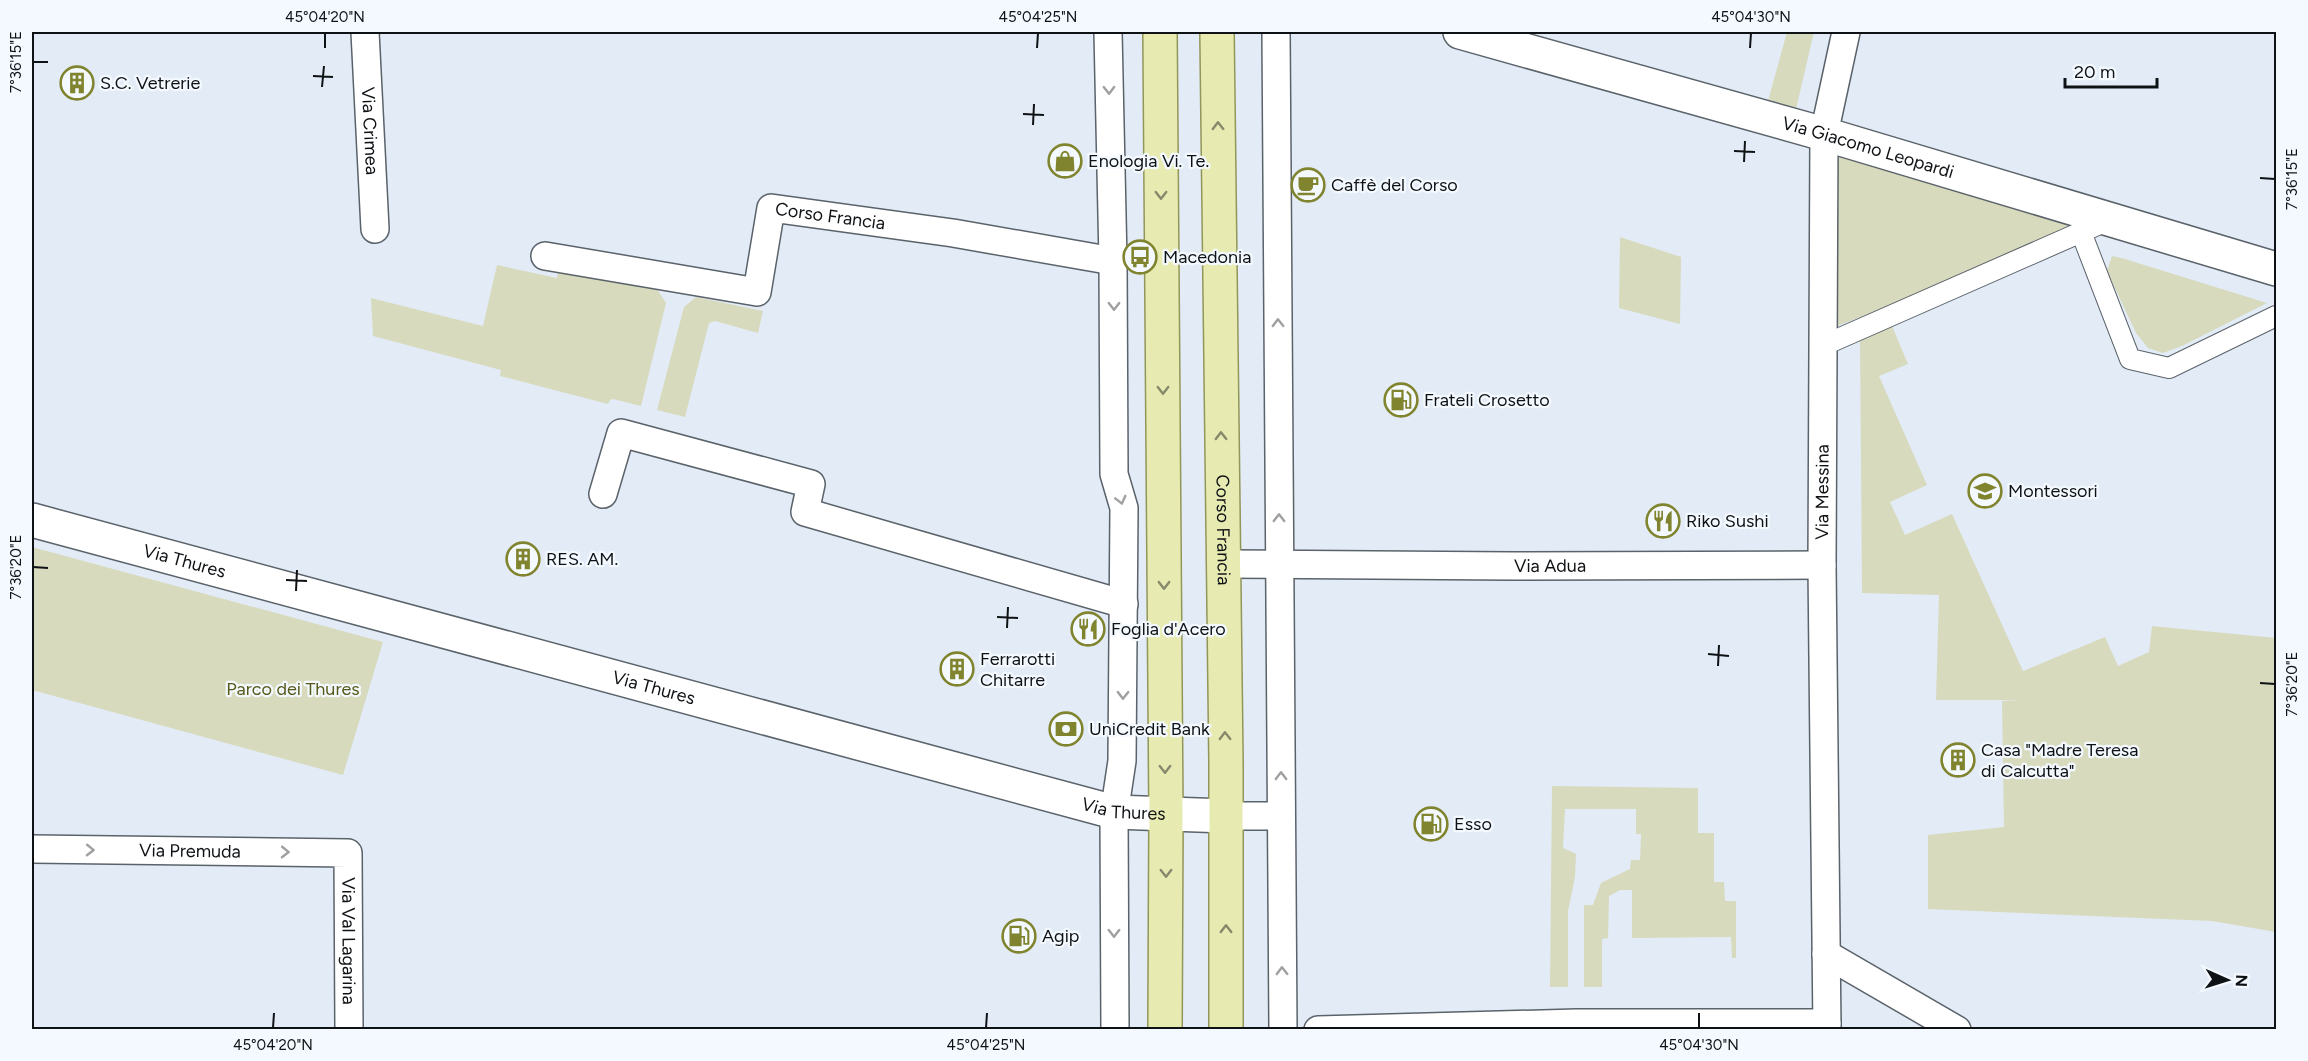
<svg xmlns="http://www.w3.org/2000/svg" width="2308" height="1061" viewBox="0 0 2308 1061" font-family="Figtree,sans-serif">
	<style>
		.green { fill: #d7dabd }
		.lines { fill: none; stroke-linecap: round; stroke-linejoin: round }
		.pedestrian-casing { stroke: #5a626a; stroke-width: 22 }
		.minor-casing { stroke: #5a626a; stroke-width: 30 }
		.tertiary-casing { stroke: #5a626a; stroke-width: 36 }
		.primary-casing { stroke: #929659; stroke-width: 36 }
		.pedestrian { stroke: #fff; stroke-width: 20 }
		.minor { stroke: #fff; stroke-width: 27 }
		.tertiary { stroke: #fff; stroke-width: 33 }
		.primary { stroke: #e8ebb1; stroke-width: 33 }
		.oneway { stroke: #9fa0a1 }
		.oneway2 { stroke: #86896b }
		.ticks { fill: none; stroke: #0f1215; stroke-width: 2 }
		.labels { text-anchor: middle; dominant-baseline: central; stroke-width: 4.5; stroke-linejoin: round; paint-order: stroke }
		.poi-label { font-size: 18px; fill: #0f1215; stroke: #f3f9ff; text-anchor: start }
		.street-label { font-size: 18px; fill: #0f1215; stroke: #f3f9ff }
		.park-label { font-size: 18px; fill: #575918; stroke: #f3f9ff }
		.neatline { fill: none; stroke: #0f1215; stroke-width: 2 }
		.ticks-label { font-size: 15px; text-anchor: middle; fill: #0f1215 }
	</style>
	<rect width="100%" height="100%" fill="#e3ecf6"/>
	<!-- green -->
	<g class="green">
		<path d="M1787,32H1814L1796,109L1768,101Z"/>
		<path d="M1824,134L2111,219L1822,332Z"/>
		<path d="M1620,237L1681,257L1680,324L1619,308Z"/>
		<path d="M2112,256L2125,259L2267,303L2182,346L2163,353L2148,348L2136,333L2107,271Z"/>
		<path d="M497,265L557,278L558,271L657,289L666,303L641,406L613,399L610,400L608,404L500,376L501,370L373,336L371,298L483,326Z"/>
		<path d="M696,297L763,311L758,333L715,321L709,323L685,417L657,410L684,307Z"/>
		<path d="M1890,321L1908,364L1879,376L1927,485L1890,502L1905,535L1952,514L2023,671L2105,637L2118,666L2149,652L2152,626L2276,638V932L2212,921L1928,909V835L2004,827L2002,701L2021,700H1936L1939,595L1862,593L1860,335Z"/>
		<path d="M32,547L383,642L343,775L32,690Z"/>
		<path d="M1552,786L1698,788V833H1714V882H1724L1725,901H1736V958H1732L1731,937L1632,938V890H1620L1609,896L1608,938L1602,939V987H1584V905H1593L1601,883L1630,869L1631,860H1640L1641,834H1636V809H1565L1563,848L1576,854L1575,877L1568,911V987H1550Z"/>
	</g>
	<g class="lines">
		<!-- pedestrian casing -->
		<g class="pedestrian-casing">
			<g id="pedestrian">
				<path d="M2081,232L2130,359L2169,368L2276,316"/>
				<path d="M1822,346L2111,219"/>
			</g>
		</g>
		<!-- minor casing -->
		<g class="minor-casing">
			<g id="minor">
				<path id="s1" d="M365,32L375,229"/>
				<path d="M1108,32L1113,261L1114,474L1124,508L1122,761L1114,814L1115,1030"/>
				<path d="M1276,32L1283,1030"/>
				<path id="s2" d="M545,256L757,292L771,208L953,233L1113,261"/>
				<path d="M603,494L621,433L811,484L805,512L1124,604"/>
				<path id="s3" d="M1223,564L1512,566L1822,565"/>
				<path d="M1226,816H1281"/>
				<path id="s4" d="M32,849L348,853L349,1030"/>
				<path d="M1826,954L1957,1030"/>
				<path d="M1318,1030L1577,1023H1827"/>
				<path id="s5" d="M1827,1030L1822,565L1824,134L1846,32"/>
			</g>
		</g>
		<!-- tertiary casing -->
		<g class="tertiary-casing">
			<g id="tertiary">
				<path id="s6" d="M1460,32L1824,134L2276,269"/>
				<path id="s7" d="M32,520L1114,812L1226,816"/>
			</g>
		</g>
		<!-- primary casing -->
		<g class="primary-casing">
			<g id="primary">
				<path d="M1160,32L1166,815L1165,1030"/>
				<path id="s8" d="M1217,32L1226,763V1030"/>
			</g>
		</g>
		<!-- pedestrian -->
		<use href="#pedestrian" class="pedestrian"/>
		<!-- minor -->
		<use href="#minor" class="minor"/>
		<!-- tertiary -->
		<use href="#tertiary" class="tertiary"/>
		<!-- primary -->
		<use href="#primary" class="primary"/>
	</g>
	<!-- one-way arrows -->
	<defs><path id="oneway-chevron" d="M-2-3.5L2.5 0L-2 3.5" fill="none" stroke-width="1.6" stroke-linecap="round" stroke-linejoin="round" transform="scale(1.5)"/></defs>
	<g class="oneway">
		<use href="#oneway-chevron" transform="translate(1109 90) rotate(89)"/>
		<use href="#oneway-chevron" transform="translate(1114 306) rotate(90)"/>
		<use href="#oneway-chevron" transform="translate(1278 323) rotate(-91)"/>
		<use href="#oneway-chevron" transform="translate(1121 500) rotate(76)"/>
		<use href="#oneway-chevron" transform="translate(1279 518) rotate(-90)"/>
		<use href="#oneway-chevron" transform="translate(1123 695) rotate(91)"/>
		<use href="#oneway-chevron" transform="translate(1281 776) rotate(-90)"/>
		<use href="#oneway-chevron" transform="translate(90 850) rotate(1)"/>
		<use href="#oneway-chevron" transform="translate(285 852) rotate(1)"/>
		<use href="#oneway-chevron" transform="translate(1114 933) rotate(90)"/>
		<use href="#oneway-chevron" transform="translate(1282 971) rotate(-91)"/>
	</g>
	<g class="oneway2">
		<use href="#oneway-chevron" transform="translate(1218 126) rotate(-91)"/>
		<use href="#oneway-chevron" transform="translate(1161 195) rotate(90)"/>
		<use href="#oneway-chevron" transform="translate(1163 390) rotate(90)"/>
		<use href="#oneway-chevron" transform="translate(1221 436) rotate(-91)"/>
		<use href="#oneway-chevron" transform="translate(1164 585) rotate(90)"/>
		<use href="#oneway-chevron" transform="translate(1225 736) rotate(-91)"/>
		<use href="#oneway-chevron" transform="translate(1165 769) rotate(89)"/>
		<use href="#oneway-chevron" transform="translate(1166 873) rotate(90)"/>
		<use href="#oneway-chevron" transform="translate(1226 929) rotate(-90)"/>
	</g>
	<!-- ticks -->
	<path class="ticks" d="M325,48V33M1037,48L1038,33M1750,48L1751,33M33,62H48M313,76L333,77M322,87L324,66M1023,114L1044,115M1033,125L1034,104M1734,151L1755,152M1744,162L1745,141M2260,178L2275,179M33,567L48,568M286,580L307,581M296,591L297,570M997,617L1018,618M1007,628L1008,607M1708,654L1729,656M1718,666L1719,645M2260,683L2275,684M273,1028L274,1013M986,1028L987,1013M1699,1028V1013"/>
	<!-- icons -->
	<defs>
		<g id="building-ring" transform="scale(1.725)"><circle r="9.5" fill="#f3f9ff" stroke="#81842e" stroke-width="1.5"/><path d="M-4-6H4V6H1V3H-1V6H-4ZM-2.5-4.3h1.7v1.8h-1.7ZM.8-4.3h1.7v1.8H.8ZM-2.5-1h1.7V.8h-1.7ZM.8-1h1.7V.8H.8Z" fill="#81842e"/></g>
		<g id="shop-ring" transform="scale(1.725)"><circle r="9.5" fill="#f3f9ff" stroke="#81842e" stroke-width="1.5"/><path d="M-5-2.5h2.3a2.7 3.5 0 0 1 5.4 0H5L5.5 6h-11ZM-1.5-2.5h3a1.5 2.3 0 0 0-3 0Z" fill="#81842e"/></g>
		<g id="cafe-ring" transform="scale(1.725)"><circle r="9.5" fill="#f3f9ff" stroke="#81842e" stroke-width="1.5"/><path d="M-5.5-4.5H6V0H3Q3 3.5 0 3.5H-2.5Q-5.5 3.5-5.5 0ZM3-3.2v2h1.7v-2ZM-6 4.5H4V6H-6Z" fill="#81842e"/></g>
		<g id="bus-ring" transform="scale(1.725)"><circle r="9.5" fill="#f3f9ff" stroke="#81842e" stroke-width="1.5"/><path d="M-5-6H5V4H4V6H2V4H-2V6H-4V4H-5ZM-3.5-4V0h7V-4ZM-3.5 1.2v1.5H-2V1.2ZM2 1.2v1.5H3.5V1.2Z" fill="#81842e"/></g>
		<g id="fuel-ring" transform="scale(1.725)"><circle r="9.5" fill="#f3f9ff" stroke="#81842e" stroke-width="1.5"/><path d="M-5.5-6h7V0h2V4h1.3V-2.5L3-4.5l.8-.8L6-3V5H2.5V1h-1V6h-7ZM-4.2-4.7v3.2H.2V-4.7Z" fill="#81842e"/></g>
		<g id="school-ring" transform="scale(1.725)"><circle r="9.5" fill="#f3f9ff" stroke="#81842e" stroke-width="1.5"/><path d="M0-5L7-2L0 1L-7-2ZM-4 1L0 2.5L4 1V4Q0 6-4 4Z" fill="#81842e"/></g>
		<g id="restaurant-ring" transform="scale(1.725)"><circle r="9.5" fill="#f3f9ff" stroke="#81842e" stroke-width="1.5"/><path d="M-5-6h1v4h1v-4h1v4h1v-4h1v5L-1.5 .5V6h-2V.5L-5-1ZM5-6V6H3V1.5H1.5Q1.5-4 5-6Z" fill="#81842e"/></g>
		<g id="bank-ring" transform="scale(1.725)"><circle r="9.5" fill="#f3f9ff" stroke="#81842e" stroke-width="1.5"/><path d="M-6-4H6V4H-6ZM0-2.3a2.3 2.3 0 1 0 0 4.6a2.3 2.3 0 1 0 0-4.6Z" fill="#81842e"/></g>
	</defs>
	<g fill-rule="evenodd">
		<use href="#building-ring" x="77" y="83"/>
		<use href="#shop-ring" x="1065" y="161"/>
		<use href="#cafe-ring" x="1308" y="185"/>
		<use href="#bus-ring" x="1140" y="257"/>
		<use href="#fuel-ring" x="1401" y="400"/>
		<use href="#school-ring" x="1985" y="491"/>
		<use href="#restaurant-ring" x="1663" y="521"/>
		<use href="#building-ring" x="523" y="559"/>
		<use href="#restaurant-ring" x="1088" y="629"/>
		<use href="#building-ring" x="957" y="669"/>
		<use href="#bank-ring" x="1066" y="729"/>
		<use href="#building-ring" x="1958" y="760"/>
		<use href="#fuel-ring" x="1431" y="824"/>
		<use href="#fuel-ring" x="1019" y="936"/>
	</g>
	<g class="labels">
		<!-- poi labels -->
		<g class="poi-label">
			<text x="100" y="83">S.C. Vetrerie</text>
			<text x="1088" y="161">Enologia Vi. Te.</text>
			<text x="1331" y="185">Caffè del Corso</text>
			<text x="1163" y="257">Macedonia</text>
			<text x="1424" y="400">Frateli Crosetto</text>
			<text x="2008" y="491">Montessori</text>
			<text x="1686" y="521">Riko Sushi</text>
			<text x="546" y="559">RES. AM.</text>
			<text x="1111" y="629">Foglia d'Acero</text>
			<text x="980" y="659">Ferrarotti<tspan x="980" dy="21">Chitarre</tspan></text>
			<text x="1089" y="729">UniCredit Bank</text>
			<text x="1981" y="750">Casa "Madre Teresa<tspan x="1981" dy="21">di Calcutta"</tspan></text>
			<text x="1454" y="824">Esso</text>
			<text x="1042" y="936">Agip</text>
		</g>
		<!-- street labels -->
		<g class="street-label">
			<text stroke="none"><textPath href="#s1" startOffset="99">Via Crimea</textPath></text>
			<text stroke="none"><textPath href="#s6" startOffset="424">Via Giacomo Leopardi</textPath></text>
			<text stroke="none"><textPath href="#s2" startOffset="360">Corso Francia</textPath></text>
			<text stroke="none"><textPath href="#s5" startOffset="538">Via Messina</textPath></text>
			<text stroke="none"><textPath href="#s8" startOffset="498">Corso Francia</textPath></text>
			<text stroke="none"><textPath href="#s7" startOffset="158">Via Thures</textPath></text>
			<text stroke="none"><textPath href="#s3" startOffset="327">Via Adua</textPath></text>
			<text stroke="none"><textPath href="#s7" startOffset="644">Via Thures</textPath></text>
			<text stroke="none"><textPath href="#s7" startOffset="1130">Via Thures</textPath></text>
			<text stroke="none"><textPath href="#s4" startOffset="158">Via Premuda</textPath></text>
			<text stroke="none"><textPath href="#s4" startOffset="404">Via Val Lagarina</textPath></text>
		</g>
		<!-- park labels -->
		<g class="park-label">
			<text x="293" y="689">Parco dei Thures</text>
		</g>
	</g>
	<!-- border -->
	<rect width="2308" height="1061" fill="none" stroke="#f3f9ff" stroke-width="66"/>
	<!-- north arrow -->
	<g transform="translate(2227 980) rotate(93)" stroke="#f3f9ff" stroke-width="4.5" paint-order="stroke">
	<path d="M0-4.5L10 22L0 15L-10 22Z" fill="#0f1215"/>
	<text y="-9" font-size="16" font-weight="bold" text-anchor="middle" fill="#0f1215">N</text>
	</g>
	<!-- scale -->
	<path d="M2065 78v9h92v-9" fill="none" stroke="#0f1215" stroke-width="3"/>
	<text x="2074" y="78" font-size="18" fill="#0f1215" stroke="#f3f9ff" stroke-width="4.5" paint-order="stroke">20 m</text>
	<rect x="33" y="33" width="2242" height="995" class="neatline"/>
	<g class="ticks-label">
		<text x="325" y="22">45°04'20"N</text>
		<text x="1038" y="22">45°04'25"N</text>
		<text x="1751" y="22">45°04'30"N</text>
		<text transform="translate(16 62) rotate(-90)" y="5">7°36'15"E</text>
		<text transform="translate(2292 179) rotate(-90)" y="5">7°36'15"E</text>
		<text transform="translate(16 567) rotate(-90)" y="5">7°36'20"E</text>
		<text transform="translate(2292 684) rotate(-90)" y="5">7°36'20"E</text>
		<text x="273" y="1050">45°04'20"N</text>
		<text x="986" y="1050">45°04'25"N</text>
		<text x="1699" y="1050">45°04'30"N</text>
	</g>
</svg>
